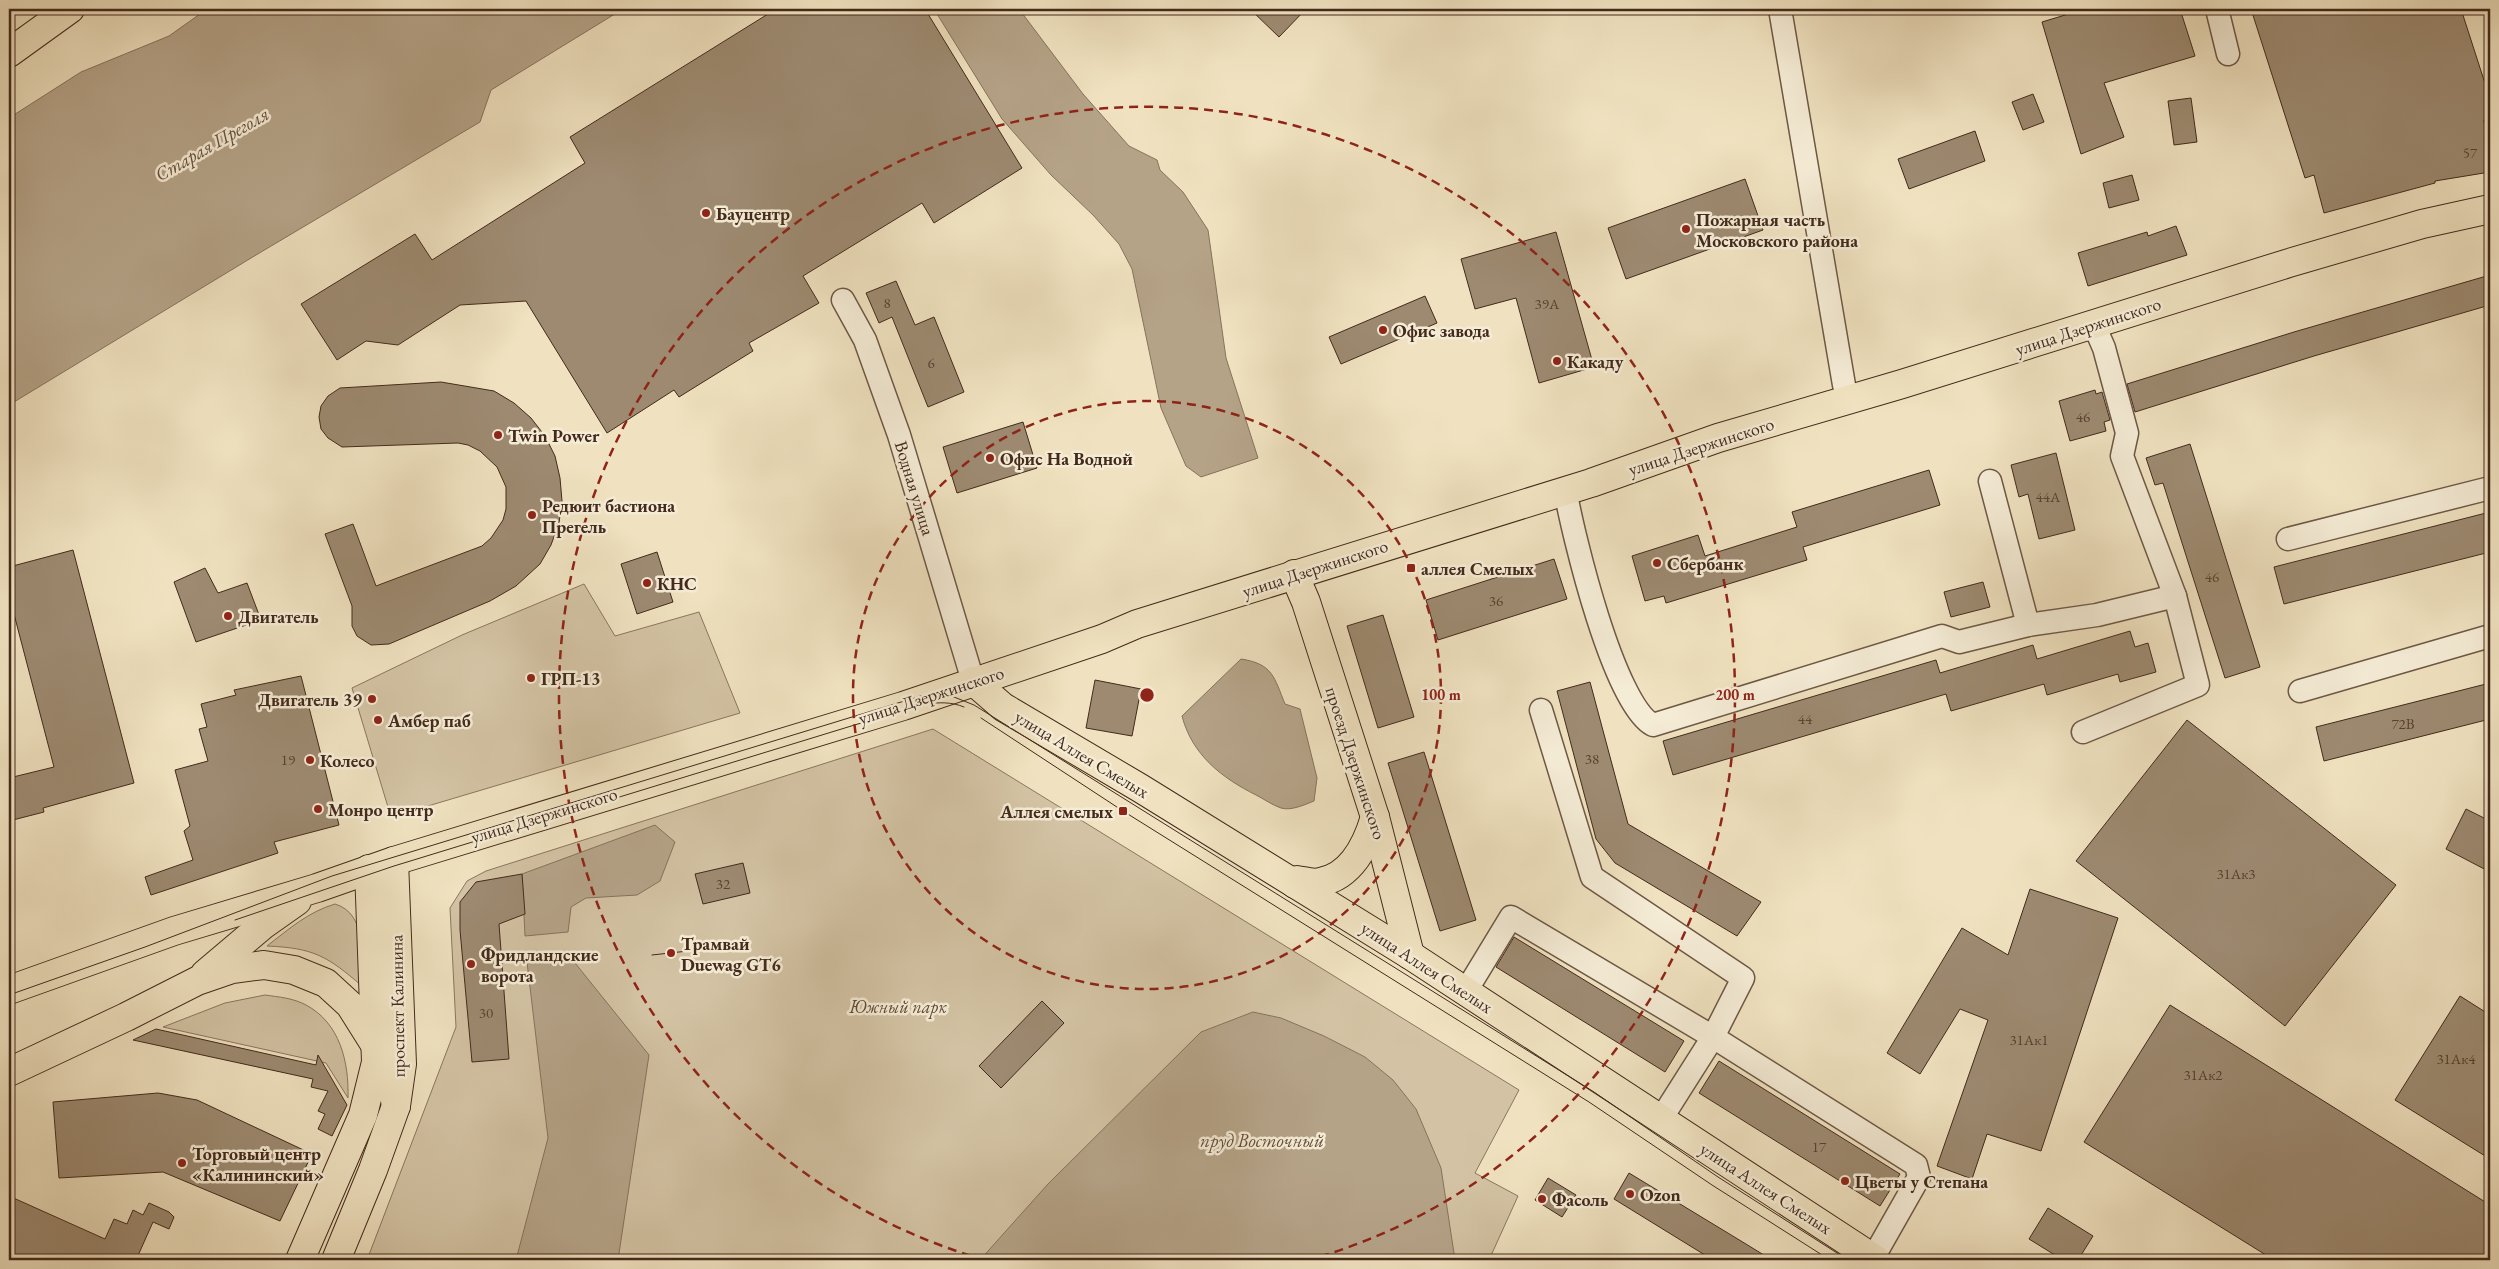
<svg xmlns="http://www.w3.org/2000/svg" width="2499" height="1269" viewBox="0 0 2499 1269" font-family="'EB Garamond',serif">
	<style>
		.green { fill: #d3c3a4; stroke: #8b7660 }
		.water { fill: #b5a388; stroke: #87735d }
		.building { fill: #9d8a71; stroke: #432a1c }
		.lines { fill: none; stroke-linecap: round; stroke-linejoin: round }
		.minor-casing { stroke: #6e5845; stroke-width: 25 }
		.major-casing { stroke: #432a1c; stroke-width: 30 }
		.minor { stroke: #f5ecd6; stroke-width: 22 }
		.major { stroke: #f0e2c0; stroke-width: 28 }
		.tram { stroke: #432a1c; stroke-width: 1 }
		.ring { fill: none; stroke: #8f2418; stroke-width: 2.5; stroke-dasharray: 9 6 }
		.poi-dot { fill: #8f2418; stroke: #f5ecd6; stroke-width: 2 }
		.labels { text-anchor: middle; dominant-baseline: central; stroke-width: 5; stroke-linejoin: round; paint-order: stroke }
		.number-label { font-size: 15px; fill: #5a4231 }
		.poi-label { font-size: 18px; font-weight: bold; fill: #432a1c; stroke: #f5ecd6; text-anchor: start }
		.street-label { font-size: 18px; fill: #432a1c; stroke: #f5ecd6 }
		.park-label { font-size: 18px; font-style: italic; fill: #604937; stroke: #f5ecd6 }
		.water-label { font-size: 19px; font-style: italic; fill: #654e3c; stroke: #f5ecd6 }
		.centre { fill: #8f2418; stroke: #f5ecd6; stroke-width: 2.5 }
		.ring-label { font-size: 15px; text-anchor: middle; font-weight: bold; fill: #8f2418; stroke: #f5ecd6; stroke-width: 5; stroke-linejoin: round; paint-order: stroke }
	</style>
	<rect width="100%" height="100%" fill="#f0e2c0"/>
	<filter id="stains"><feTurbulence type="fractalNoise" baseFrequency=".004" numOctaves="4"/><feColorMatrix values="0 0 0 0 .2 0 0 0 0 .09 0 0 0 0 .02 0 0 0 .5 -.17"/></filter>
	<radialGradient id="worn" r=".72"><stop offset=".6" stop-color="#630" stop-opacity="0"/><stop offset="1" stop-color="#630" stop-opacity=".3"/></radialGradient>
	<!-- green -->
	<g class="green">
		<path d="M584,584L615,636L699,612L740,713L391,817L352,688L462,635Z"/>
		<path d="M933,729L1519,1090L1475,1173L1518,1196L1489,1260H367L456,1027L450,908L467,881L486,871Z"/>
		<path d="M335,904C368,914 361,958 362,986C327,956 314,948 267,946C289,929 308,912 335,904Z"/>
		<path d="M265,995C279,997 293,998 306,1005C340,1023 349,1062 348,1098L326,1063L163,1027L225,1003Z"/>
	</g>
	<!-- water -->
	<g class="water">
		<path d="M207,9H623L491,90L480,122L256,255L9,405V118L81,72L169,36Z"/>
		<path d="M934,9H1019L1083,94L1129,146L1157,160L1160,170L1183,192L1208,230L1226,358L1258,458L1201,477L1186,466L1161,408L1132,269L1119,244L1093,215L1051,175L1002,119Z"/>
		<path d="M1241,659C1273,664 1274,677 1285,704L1300,709L1317,778L1314,801C1304,805 1291,811 1281,808C1272,805 1264,799 1256,795C1222,778 1192,755 1182,716Z"/>
		<path d="M655,825L675,842L660,881L637,895L586,898L571,907L568,932L525,936L522,874Z"/>
		<path d="M571,958L649,1055L618,1260H516L548,1138L527,962Z"/>
		<path d="M1253,1012L1281,1018L1324,1036L1365,1057L1393,1080L1416,1109L1441,1168L1455,1260H980L1048,1184L1201,1032Z"/>
	</g>
	<!-- building -->
	<g class="building">
		<path d="M776,9H925L1022,168L934,223L922,203L803,276L819,303L749,343L753,351L679,397L674,390L607,433L526,301L460,305L398,345L366,341L337,360L301,304L415,234L432,260L585,163L570,137Z"/>
		<path d="M1250,9H1306L1279,37Z"/>
		<path d="M2085,9H2180L2195,56L2104,83L2124,137L2081,154L2042,22Z"/>
		<path d="M2251,9H2461L2490,99V118L2484,120L2490,172L2435,181V183L2324,213L2314,175L2305,178Z"/>
		<path d="M2033,94L2044,122L2023,130L2012,102Z"/>
		<path d="M2191,98L2197,142L2174,145L2168,101Z"/>
		<path d="M1975,131L1985,161L1909,189L1898,159Z"/>
		<path d="M2132,175L2139,200L2109,208L2103,183Z"/>
		<path d="M1745,179L1763,230L1626,279L1608,228Z"/>
		<path d="M2176,226L2187,255L2088,286L2078,253L2147,232L2148,236Z"/>
		<path d="M1556,232L1594,367L1539,383L1516,298L1475,309L1461,259Z"/>
		<path d="M2490,275V305L2314,356L2135,412L2127,384L2294,332Z"/>
		<path d="M896,281L915,325L934,317L964,392L928,407L892,317L879,323L866,293Z"/>
		<path d="M1425,296L1437,323L1341,364L1329,337Z"/>
		<path d="M441,382L494,391L514,403L531,418L545,436L555,456L560,478L562,501L559,523L551,545L540,564L516,586L490,601L389,644L371,645L357,636L352,626V606L325,534L353,524L376,586L482,546L491,538L503,520L506,509V487L497,467L480,451L468,445L458,443L342,447L328,438L321,429L319,417L321,406L328,396L340,388Z"/>
		<path d="M2095,390L2096,394L2102,392L2110,420L2104,422L2106,431L2070,441L2059,401Z"/>
		<path d="M1023,422L1037,468L957,493L943,447Z"/>
		<path d="M2190,444L2260,667L2225,678L2163,483L2155,485L2146,458Z"/>
		<path d="M2056,453L2075,530L2039,539L2028,494L2019,497L2011,465Z"/>
		<path d="M1929,470L1940,505L1803,547L1807,560L1666,603L1664,596L1645,601L1632,556L1698,535L1705,556L1797,527L1792,512Z"/>
		<path d="M2490,512V552L2284,604L2274,567Z"/>
		<path d="M73,550L134,783L43,808L44,812L9,821V778L54,767L9,595V567Z"/>
		<path d="M657,552L673,602L637,614L621,564Z"/>
		<path d="M1554,559L1567,599L1438,640L1426,600Z"/>
		<path d="M205,568L218,593L247,583L261,620L196,642L174,582Z"/>
		<path d="M1983,582L1990,607L1951,617L1944,592Z"/>
		<path d="M1383,615L1414,717L1378,728L1347,626Z"/>
		<path d="M2130,631L2135,647L2148,643L2156,672L2120,682L2118,674L2047,695L2044,684L1951,711L1946,694L1673,775L1663,741L1936,660L1940,673L2033,645L2037,659Z"/>
		<path d="M301,676L339,825L274,842L278,853L151,895L145,877L193,860L184,831L190,826L175,770L208,761L199,729L207,727L201,704L236,695L234,690Z"/>
		<path d="M1095,680L1141,689L1132,736L1086,728Z"/>
		<path d="M1590,682L1628,824L1761,902L1737,936L1615,863L1596,839L1557,691Z"/>
		<path d="M2490,683V719L2324,761L2316,727Z"/>
		<path d="M2187,720L2396,885L2285,1026L2076,861Z"/>
		<path d="M1424,752L1476,920L1440,931L1388,763Z"/>
		<path d="M2466,809L2490,821V872L2446,849Z"/>
		<path d="M743,863L750,893L703,904L695,874Z"/>
		<path d="M522,874L525,914L499,924L509,1059L472,1062L460,930V902L476,882Z"/>
		<path d="M2030,889L2118,918L2041,1151L1987,1134L1972,1179L1937,1166L1988,1020L1960,1009L1920,1074L1887,1053L1962,928L2008,955Z"/>
		<path d="M1514,937L1684,1041L1665,1072L1496,967Z"/>
		<path d="M2460,996L2490,1015V1159L2395,1100Z"/>
		<path d="M1042,1001L1064,1023L1001,1088L979,1066Z"/>
		<path d="M2170,1005L2490,1205V1260H2274L2084,1142Z"/>
		<path d="M156,1029L316,1065L318,1055L347,1105L332,1136L318,1129L325,1114L318,1111L328,1091L311,1087L313,1079L133,1040Z"/>
		<path d="M1719,1061L1900,1174L1880,1206L1699,1093Z"/>
		<path d="M158,1093L197,1100L312,1154L280,1221L163,1172L59,1178L53,1102Z"/>
		<path d="M1629,1173L1741,1241L1772,1260H1713L1614,1199Z"/>
		<path d="M1548,1178L1576,1195L1562,1217L1535,1200Z"/>
		<path d="M9,1196L105,1239L114,1219L127,1224L133,1210L143,1215L149,1203L169,1212L174,1217L169,1229L153,1222L136,1260H9Z"/>
		<path d="M2048,1208L2093,1236L2078,1260H2063L2029,1239Z"/>
	</g>
	<g class="lines">
		<!-- minor casing -->
		<g class="minor-casing">
			<g id="minor">
				<path d="M1780,9L1844,385L1849,399"/>
				<path d="M2217,9L2228,54"/>
				<path d="M843,300L865,340L899,435L973,681"/>
				<path d="M1990,481L2028,625"/>
				<path d="M1565,489C1573,535 1614,705 1653,725L1942,636L1959,642L2028,625L2097,615L2175,596L2122,456L2127,433L2104,348L2094,325"/>
				<path d="M2288,539L2490,488"/>
				<path d="M2300,691L2490,636"/>
				<path d="M1541,710L1592,877L1743,978L1713,1037L1661,1119"/>
				<path d="M2083,732L2198,685L2175,596"/>
				<path d="M1466,991L1511,917L1713,1037L1916,1165L1919,1177L1873,1258"/>
			</g>
		</g>
		<!-- major casing -->
		<g class="major-casing">
			<g id="major">
				<path d="M9,53L70,9"/>
				<path d="M1294,574L1306,602L1375,817L1410,955"/>
				<path d="M973,681L1003,707L1140,788L1410,955L1876,1260"/>
				<path d="M1295,884L1297,880C1304,881 1313,884 1320,882C1351,877 1367,844 1375,817"/>
				<path d="M205,974L263,925L297,901"/>
				<path d="M9,990L174,931L317,888L394,861L903,706L1102,639L1137,624L1591,483L1718,438L1902,384L2289,263L2422,224L2490,209"/>
				<path d="M9,1072L126,1017L197,981L232,969L264,965L294,970L326,983L350,1005L389,1067L396,1106"/>
				<path d="M300,1260L363,1115L376,1062L369,869"/>
				<path d="M336,1260L373,1170L396,1106L402,1064L394,861"/>
			</g>
		</g>
		<!-- minor -->
		<use href="#minor" class="minor"/>
		<!-- major -->
		<use href="#major" class="major"/>
		<!-- tram -->
		<g class="tram">
			<path d="M981,718L1123,811L1589,1102L1712,1185L1830,1260"/>
			<path d="M235,920L394,866L884,716C909,709 938,696 964,707"/>
			<path d="M652,955L706,949"/>
			<path d="M9,995L145,947L332,876L924,695H949L974,705L1594,1092L1718,1177L1848,1260"/>
		</g>
	</g>
	<!-- distance rings -->
	<g class="ring">
		<circle cx="1147" cy="695" r="294"/>
		<path d="M985 1260A588 588 0 1 1 1309 1260"/>
	</g>
	<!-- markers -->
	<g class="poi-dot">
		<circle cx="706" cy="213" r="5"/>
		<circle cx="1686" cy="229" r="5"/>
		<circle cx="1383" cy="330" r="5"/>
		<circle cx="1557" cy="361" r="5"/>
		<circle cx="498" cy="435" r="5"/>
		<circle cx="990" cy="458" r="5"/>
		<circle cx="532" cy="515" r="5"/>
		<circle cx="1657" cy="563" r="5"/>
		<rect x="1406" y="563" width="10" height="10" rx="2.5"/>
		<circle cx="647" cy="583" r="5"/>
		<circle cx="228" cy="616" r="5"/>
		<circle cx="531" cy="678" r="5"/>
		<circle cx="372" cy="699" r="5"/>
		<circle cx="378" cy="720" r="5"/>
		<circle cx="310" cy="760" r="5"/>
		<circle cx="318" cy="809" r="5"/>
		<rect x="1118" y="806" width="10" height="10" rx="2.5"/>
		<circle cx="671" cy="953" r="5"/>
		<circle cx="471" cy="964" r="5"/>
		<circle cx="182" cy="1163" r="5"/>
		<circle cx="1845" cy="1181" r="5"/>
		<circle cx="1630" cy="1194" r="5"/>
		<circle cx="1542" cy="1199" r="5"/>
	</g>
	<g class="labels">
		<!-- number labels -->
		<g class="number-label">
			<text x="2470" y="152">57</text>
			<text x="887" y="302">8</text>
			<text x="1547" y="303">39А</text>
			<text x="931" y="362">6</text>
			<text x="2083" y="416">46</text>
			<text x="2048" y="496">44А</text>
			<text x="2212" y="576">46</text>
			<text x="1496" y="600">36</text>
			<text x="1805" y="718">44</text>
			<text x="2403" y="723">72В</text>
			<text x="1592" y="758">38</text>
			<text x="288" y="759">19</text>
			<text x="2236" y="873">31Ак3</text>
			<text x="723" y="883">32</text>
			<text x="486" y="1012">30</text>
			<text x="2029" y="1039">31Ак1</text>
			<text x="2456" y="1058">31Ак4</text>
			<text x="2203" y="1074">31Ак2</text>
			<text x="1819" y="1146">17</text>
		</g>
		<!-- poi labels -->
		<g class="poi-label">
			<text x="716" y="213">Бауцентр</text>
			<text x="1696" y="219">Пожарная часть<tspan x="1696" dy="21">Московского района</tspan></text>
			<text x="1393" y="330">Офис завода</text>
			<text x="1567" y="361">Какаду</text>
			<text x="508" y="435">Twin Power</text>
			<text x="1000" y="458">Офис На Водной</text>
			<text x="542" y="505">Редюит бастиона<tspan x="542" dy="21">Прегель</tspan></text>
			<text x="1667" y="563">Сбербанк</text>
			<text x="1421" y="568">аллея Смелых</text>
			<text x="657" y="583">КНС</text>
			<text x="238" y="616">Двигатель</text>
			<text x="541" y="678">ГРП-13</text>
			<text x="362" y="699" text-anchor="end">Двигатель 39</text>
			<text x="388" y="720">Амбер паб</text>
			<text x="320" y="760">Колесо</text>
			<text x="328" y="809">Монро центр</text>
			<text x="1113" y="811" text-anchor="end">Аллея смелых</text>
			<text x="681" y="943">Трамвай<tspan x="681" dy="21">Duewag GT6</tspan></text>
			<text x="481" y="954">Фридландские<tspan x="481" dy="21">ворота</tspan></text>
			<text x="192" y="1153">Торговый центр<tspan x="192" dy="21">«Калининский»</tspan></text>
			<text x="1855" y="1181">Цветы у Степана</text>
			<text x="1640" y="1194">Ozon</text>
			<text x="1552" y="1199">Фасоль</text>
		</g>
		<!-- street labels -->
		<g class="street-label">
			<text transform="translate(2088 326) rotate(-18)">улица Дзержинского</text>
			<text transform="translate(1701 446) rotate(-18)">улица Дзержинского</text>
			<text transform="translate(915 488) rotate(73)">Водная улица</text>
			<text transform="translate(1315 568) rotate(-18)">улица Дзержинского</text>
			<text transform="translate(931 695) rotate(-18)">улица Дзержинского</text>
			<text transform="translate(1082 754) rotate(31)">улица Аллея Смелых</text>
			<text transform="translate(1356 763) rotate(72)">проезд Дзержинского</text>
			<text transform="translate(544 815) rotate(-17)">улица Дзержинского</text>
			<text transform="translate(1427 967) rotate(33)">улица Аллея Смелых</text>
			<text transform="translate(397 1006) rotate(-91)">проспект Калинина</text>
			<text transform="translate(1766 1188) rotate(33)">улица Аллея Смелых</text>
		</g>
		<!-- park labels -->
		<g class="park-label">
			<text x="898" y="1006">Южный парк</text>
		</g>
		<!-- water labels -->
		<g class="water-label">
			<text transform="translate(212 144) rotate(-30)">Старая Преголя</text>
			<text x="1262" y="1140">пруд Восточный</text>
		</g>
	</g>
	<circle cx="1147" cy="695" r="8" class="centre"/>
	<g class="ring-label">
		<text x="1441" y="700">100 m</text>
		<text x="1735" y="700">200 m</text>
	</g>
	<!-- margin -->
	<rect width="2499" height="1269" fill="none" stroke="#f0e2c0" stroke-width="30"/>
	<rect x="10" y="10" width="2479" height="1249" fill="none" stroke="#432a1c" stroke-width="2.5"/>
	<rect x="15" y="15" width="2469" height="1239" fill="none" stroke="#432a1c"/>
	<rect width="100%" height="100%" filter="url(#stains)"/>
	<rect width="100%" height="100%" fill="url(#worn)"/>
</svg>
